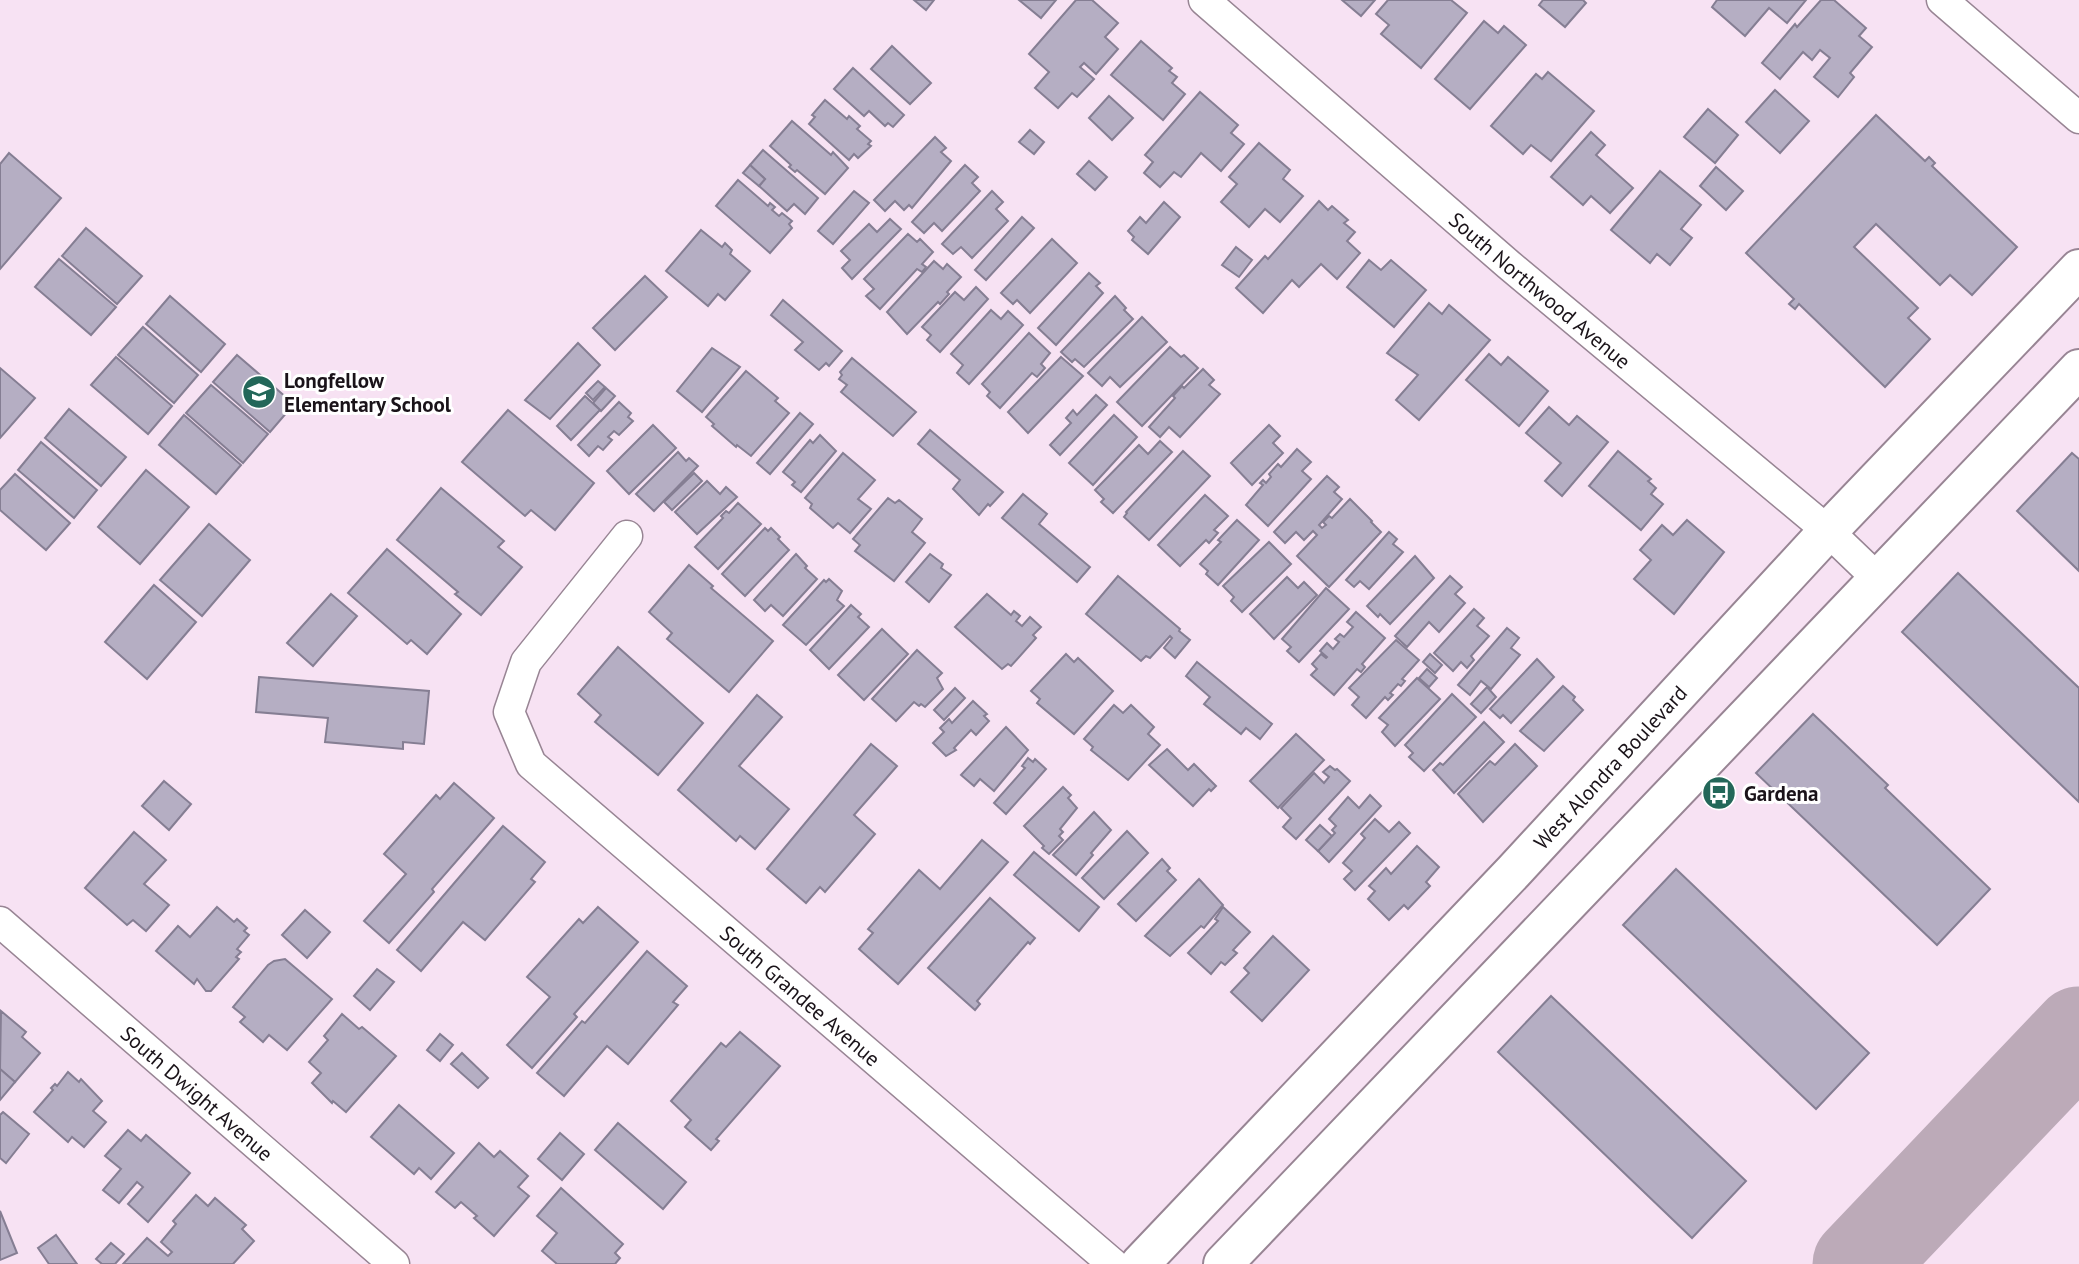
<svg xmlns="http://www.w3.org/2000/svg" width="2079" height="1264" viewBox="0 0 2079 1264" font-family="'PT Sans',sans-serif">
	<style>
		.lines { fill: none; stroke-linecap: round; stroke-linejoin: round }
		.taxiway { stroke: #bcaab8; stroke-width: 93 }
		.building { fill: #b5aec3; stroke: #857e93; stroke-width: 2 }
		.street-casing { stroke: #988594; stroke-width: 33 }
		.secondary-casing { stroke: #988594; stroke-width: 42 }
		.street { stroke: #fff; stroke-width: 30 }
		.secondary { stroke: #fff; stroke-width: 38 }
		.labels { text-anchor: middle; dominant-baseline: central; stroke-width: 6; stroke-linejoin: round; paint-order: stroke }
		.street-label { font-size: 21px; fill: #1a1319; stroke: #fff }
		.poi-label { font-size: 21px; font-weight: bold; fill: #1a1319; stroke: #fff; text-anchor: start }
	</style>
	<rect width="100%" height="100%" fill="#f7e2f3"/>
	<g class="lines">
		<!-- taxiway -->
		<path class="taxiway" d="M1859,1264L2079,1033"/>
	</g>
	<!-- building -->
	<g class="building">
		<path d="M914,0H934L926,10Z"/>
		<path d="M1019,0H1056L1041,18Z"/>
		<path d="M1076,0H1092L1118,23L1105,37L1118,49L1096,74L1084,63L1080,67L1094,79L1077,97L1072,93L1058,108L1035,88L1049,72L1029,54Z"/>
		<path d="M1342,0H1375L1361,16Z"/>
		<path d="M1388,0H1451L1467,13L1421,68L1381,34L1389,25L1376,14Z"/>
		<path d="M1543,0H1583L1586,3L1565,27L1539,5Z"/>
		<path d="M1717,0H1806L1787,23L1769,8L1745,36L1712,7Z"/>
		<path d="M1821,0H1834L1866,28L1859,36L1872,47L1850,73L1854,77L1838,97L1814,77L1830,58L1820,50L1812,60L1803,52L1780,79L1762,63L1795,24L1797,27Z"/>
		<path d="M1484,21L1498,33L1504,26L1526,45L1470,109L1435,79Z"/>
		<path d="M1141,41L1172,68L1169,71L1177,77L1172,83L1185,94L1163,120L1111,75Z"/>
		<path d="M892,46L931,83L910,104L871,69Z"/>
		<path d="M853,68L904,115L893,127L888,123L885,126L869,111L864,116L834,89Z"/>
		<path d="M1548,72L1594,111L1551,161L1531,145L1523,154L1491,126L1536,74L1542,79Z"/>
		<path d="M1775,90L1809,121L1780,153L1746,122Z"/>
		<path d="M1200,92L1238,125L1231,133L1244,144L1221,171L1201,153L1181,177L1174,172L1160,187L1144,173L1153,162L1145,155Z"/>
		<path d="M1109,96L1133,118L1112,140L1089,118Z"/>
		<path d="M825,100L847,119L849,116L860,126L857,129L871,141L868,144L871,146L858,158L854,154L849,160L809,124L815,117L812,115Z"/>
		<path d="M1708,109L1738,135L1715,163L1684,137Z"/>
		<path d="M1876,115L1925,161L1929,157L1935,163L1932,166L2017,247L1972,295L1950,275L1940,285L1876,224L1854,247L1918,308L1908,318L1930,339L1885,387L1799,304L1795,309L1789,304L1794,299L1746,253Z"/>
		<path d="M792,121L831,155L833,152L848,168L825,194L797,170L795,172L789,167L791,165L770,146Z"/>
		<path d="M1030,130L1044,142L1034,154L1019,142Z"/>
		<path d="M1591,132L1605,145L1596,155L1633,188L1610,213L1591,196L1583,205L1551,177Z"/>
		<path d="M935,137L946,148L941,152L951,161L912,208L909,205L904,210L895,201L885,211L874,200Z"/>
		<path d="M1259,143L1290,170L1283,179L1303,196L1280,222L1265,209L1249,227L1221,202L1237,184L1229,177Z"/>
		<path d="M763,150L818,198L805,214L794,204L787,211L759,186L765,179L750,165Z"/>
		<path d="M9,153L61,198L0,269V164Z"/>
		<path d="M1089,161L1107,177L1095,190L1077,174Z"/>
		<path d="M750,165L765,179L759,186L743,173Z"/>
		<path d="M965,165L978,177L972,183L980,191L942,231L934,223L924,233L912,222Z"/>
		<path d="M1716,167L1743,191L1726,210L1700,186Z"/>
		<path d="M1660,171L1701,205L1681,229L1692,238L1670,265L1657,254L1650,263L1611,230Z"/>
		<path d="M738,180L768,206L770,203L775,207L772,210L779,216L782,213L792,221L789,224L792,228L770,253L716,206Z"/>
		<path d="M854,191L869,203L833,244L818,231Z"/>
		<path d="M992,191L1003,202L996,209L1008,221L972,258L961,247L953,254L942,244Z"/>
		<path d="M1319,201L1328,210L1332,206L1348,220L1344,223L1355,232L1347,241L1360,253L1337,279L1321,264L1299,287L1292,280L1263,313L1236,288L1265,256L1268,259Z"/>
		<path d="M1164,202L1180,217L1148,254L1132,240L1134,237L1128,231L1140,217L1146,223Z"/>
		<path d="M1022,217L1034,228L986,280L975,270Z"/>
		<path d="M890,219L901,229L852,279L842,268L850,260L841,251L869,224L877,232Z"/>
		<path d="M86,228L142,276L117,304L62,256Z"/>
		<path d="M701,230L722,247L725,243L732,250L730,254L750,271L725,300L718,294L708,306L666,271Z"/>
		<path d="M908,234L917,242L920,239L933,252L922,264L926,267L922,272L917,269L880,309L866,296L874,289L864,279Z"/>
		<path d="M1052,239L1077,263L1030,313L1017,300L1013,304L1001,293Z"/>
		<path d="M1236,247L1252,260L1239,277L1222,265Z"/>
		<path d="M59,259L116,307L91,335L35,287Z"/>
		<path d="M1369,260L1381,270L1391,260L1426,290L1394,327L1347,287Z"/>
		<path d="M934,261L943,269L947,264L961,277L947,292L949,294L940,304L938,302L907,334L887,312Z"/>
		<path d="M1089,273L1100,283L1096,286L1103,293L1056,345L1038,328Z"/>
		<path d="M645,276L667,297L615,350L593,328Z"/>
		<path d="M976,287L988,299L940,352L927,340L931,335L922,327L955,292L964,300Z"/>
		<path d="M170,296L225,344L201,372L146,324Z"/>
		<path d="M1115,296L1126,308L1124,310L1133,319L1084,367L1075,359L1072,362L1061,352Z"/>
		<path d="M783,300L842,351L829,366L826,363L819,370L795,350L803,342L771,315Z"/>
		<path d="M1429,303L1442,314L1449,305L1490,340L1419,420L1396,400L1418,375L1387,353Z"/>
		<path d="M991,310L1001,319L1008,311L1023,325L969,384L957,373L963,365L951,354Z"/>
		<path d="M1142,317L1167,342L1120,387L1110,377L1102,386L1088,373Z"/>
		<path d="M143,327L198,375L174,403L118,355Z"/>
		<path d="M1029,333L1050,353L1041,364L1045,368L1037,377L1032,373L1000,408L987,396L990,392L982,384Z"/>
		<path d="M578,343L600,365L550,419L525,400Z"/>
		<path d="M1170,347L1181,357L1184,355L1198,368L1142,426L1117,402Z"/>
		<path d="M712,348L740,367L702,412L677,391Z"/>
		<path d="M1489,354L1501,365L1508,357L1548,391L1519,426L1466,380Z"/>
		<path d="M237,355L294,404L270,432L213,382Z"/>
		<path d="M116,357L172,406L148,434L91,385Z"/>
		<path d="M1061,357L1083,376L1028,433L1008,412Z"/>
		<path d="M852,358L916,412L893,436L841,392L847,385L839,379L842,375L840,372Z"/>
		<path d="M0,368L35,398L0,438Z"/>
		<path d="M1203,369L1214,380L1209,385L1220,394L1180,437L1169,427L1160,437L1149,427L1175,398L1173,396L1182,386L1184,388Z"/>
		<path d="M746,371L778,398L775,401L789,413L751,456L737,445L736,447L712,426L714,424L706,417Z"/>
		<path d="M598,381L605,387L593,400L586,393Z"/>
		<path d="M211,385L268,434L243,463L186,413Z"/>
		<path d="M606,388L615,396L601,411L593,403Z"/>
		<path d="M1096,395L1107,405L1060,455L1050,445L1071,423L1066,418L1073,410L1077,415Z"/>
		<path d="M585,396L600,410L571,440L557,426Z"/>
		<path d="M619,402L631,413L628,417L633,421L619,435L614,431L608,437L612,440L603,450L598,446L589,456L578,445Z"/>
		<path d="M1549,407L1569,425L1577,416L1608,442L1562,496L1545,481L1561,463L1526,433Z"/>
		<path d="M69,409L126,457L101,486L45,438Z"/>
		<path d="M508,410L594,483L555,530L531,510L525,516L462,462Z"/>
		<path d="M800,413L813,424L770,474L757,463Z"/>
		<path d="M184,415L241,465L216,494L159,445Z"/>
		<path d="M1114,415L1137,437L1093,485L1069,463Z"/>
		<path d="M653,425L676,448L629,494L607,471Z"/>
		<path d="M1269,425L1280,436L1273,443L1283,453L1252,485L1231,463Z"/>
		<path d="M930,430L1003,492L990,506L988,504L979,515L953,489L960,480L918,444Z"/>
		<path d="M820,435L836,451L801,492L792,485L795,482L783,472L810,440L813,443Z"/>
		<path d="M1160,441L1172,452L1113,513L1101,502L1104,499L1095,490L1139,445L1148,454Z"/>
		<path d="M41,442L97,490L74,518L18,470Z"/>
		<path d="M1297,449L1311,462L1302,471L1311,479L1268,526L1246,505L1263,485L1260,483L1263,480L1266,483L1271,477L1269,474L1278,464L1281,467Z"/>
		<path d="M1183,451L1210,476L1149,540L1124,517L1127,513L1126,512Z"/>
		<path d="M1618,451L1651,479L1648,481L1656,488L1651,494L1663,504L1641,530L1589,486Z"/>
		<path d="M678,452L686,461L689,458L698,466L654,511L636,494Z"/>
		<path d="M843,453L875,480L858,499L871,509L850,533L838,523L833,528L810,508L812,504L805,498Z"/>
		<path d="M2072,453L2079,459V571L2017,511Z"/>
		<path d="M146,470L189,507L140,564L98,527Z"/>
		<path d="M694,473L702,481L672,510L664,502Z"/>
		<path d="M15,474L70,523L46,550L0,510V490Z"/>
		<path d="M1327,476L1339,487L1334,492L1342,499L1319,525L1322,528L1326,525L1323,522L1329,516L1332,518L1350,499L1372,521L1371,522L1381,532L1329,587L1297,556L1317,535L1313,531L1304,540L1296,532L1285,543L1274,532Z"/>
		<path d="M707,481L720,494L726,487L737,497L697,534L675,512Z"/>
		<path d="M441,488L504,541L498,547L522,567L481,615L455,594L458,592L397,540Z"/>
		<path d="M1023,494L1047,514L1039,524L1090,567L1077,582L1002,518Z"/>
		<path d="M1205,495L1228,516L1214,530L1218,533L1209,543L1206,540L1180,566L1158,545Z"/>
		<path d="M888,498L895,503L899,500L922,519L912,532L925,543L894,581L855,551L860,545L853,539Z"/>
		<path d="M738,503L761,524L718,569L695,547L723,518L721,516L726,511L729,513Z"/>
		<path d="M1237,520L1259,540L1218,585L1206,574L1208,571L1200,564L1221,542L1218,540Z"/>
		<path d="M1687,520L1724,552L1674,614L1634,579L1651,560L1640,550L1662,525L1673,535Z"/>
		<path d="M209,524L250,560L202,616L160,580Z"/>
		<path d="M765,528L768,531L771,528L780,537L778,539L789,550L745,596L722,574Z"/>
		<path d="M1389,532L1397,539L1393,544L1403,552L1369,589L1360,581L1354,587L1346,580Z"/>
		<path d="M1269,542L1291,564L1242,612L1231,601L1234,597L1223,586Z"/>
		<path d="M387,549L461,614L427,654L411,640L407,644L348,593Z"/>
		<path d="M796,554L807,566L805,568L817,579L783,616L771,605L765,611L754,600Z"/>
		<path d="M930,554L943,564L941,568L951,575L929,602L906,582Z"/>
		<path d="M1415,556L1434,578L1390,624L1380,614L1378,617L1367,606Z"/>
		<path d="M689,565L713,586L711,588L773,641L729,692L667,639L672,633L649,612Z"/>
		<path d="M1958,573L2079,688V802L1902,632Z"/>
		<path d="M1118,576L1180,629L1179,631L1190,640L1175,658L1164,648L1172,638L1170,636L1150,658L1146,656L1141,661L1086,614Z"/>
		<path d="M1450,576L1462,587L1455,594L1465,603L1439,632L1429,622L1407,647L1395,636Z"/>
		<path d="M1287,577L1298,588L1304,582L1317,595L1274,639L1250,614Z"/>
		<path d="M829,579L842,591L837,600L844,606L806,645L783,625L824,580L826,582Z"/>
		<path d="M154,585L196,622L147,679L105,642Z"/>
		<path d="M1326,588L1349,609L1299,662L1287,651L1291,647L1282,639Z"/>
		<path d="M331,594L357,616L313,666L287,643Z"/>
		<path d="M987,594L1011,615L1014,611L1020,616L1016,621L1022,626L1030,617L1041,627L1033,635L1036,638L1011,666L1008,664L1002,669L955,627Z"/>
		<path d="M851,605L861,614L858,617L869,627L829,669L810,650Z"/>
		<path d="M1474,609L1484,618L1477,626L1489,636L1471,656L1474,660L1467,668L1461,662L1453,671L1434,653Z"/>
		<path d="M1356,612L1385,638L1362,664L1365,667L1361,672L1357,669L1334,695L1311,675L1317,669L1312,664L1321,654L1326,658L1327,657L1320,651L1327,643L1333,649L1339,642L1335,639L1340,634L1344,637L1353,627L1347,622Z"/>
		<path d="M1507,628L1519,638L1511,648L1520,655L1491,689L1481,681L1470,695L1458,685Z"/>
		<path d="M882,629L908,654L864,700L838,675Z"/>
		<path d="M1396,640L1419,660L1402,679L1405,681L1401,686L1398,684L1390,693L1393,695L1388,700L1385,697L1366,718L1352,705L1359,697L1349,688Z"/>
		<path d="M618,647L703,723L658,775L595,722L601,715L578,694Z"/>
		<path d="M917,650L942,673L937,678L943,689L925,707L921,704L919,706L914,702L896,721L872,699Z"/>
		<path d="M1066,654L1074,662L1078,658L1113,691L1074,734L1037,703L1040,699L1031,691Z"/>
		<path d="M1430,654L1442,665L1435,673L1423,662Z"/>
		<path d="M1537,659L1554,677L1511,723L1503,715L1500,718L1490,709Z"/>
		<path d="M1197,662L1272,724L1260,739L1246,728L1241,734L1204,704L1210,697L1186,676Z"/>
		<path d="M1427,669L1437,678L1429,687L1419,678Z"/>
		<path d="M259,677L429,691L424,744L403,742V749L325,742L328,718L256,712Z"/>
		<path d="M1417,678L1440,699L1395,746L1382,732L1388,725L1379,718Z"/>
		<path d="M1563,686L1575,697L1573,700L1583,710L1544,751L1520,731Z"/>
		<path d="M1487,687L1496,697L1481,713L1471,704Z"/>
		<path d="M955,688L965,698L944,720L934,710Z"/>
		<path d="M1452,694L1476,717L1424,771L1409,757L1413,753L1405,745Z"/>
		<path d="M757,695L782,717L739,766L789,809L755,849L740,836L736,841L678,790Z"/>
		<path d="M973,701L987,714L984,716L989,721L976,735L971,730L954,748L956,750L946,756L933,743L944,732L940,728L949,719L952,723Z"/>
		<path d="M1114,705L1123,713L1131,705L1154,727L1148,734L1160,745L1128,780L1091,750L1093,747L1084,739Z"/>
		<path d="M1813,714L1888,785L1885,788L1990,889L1937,945L1756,773Z"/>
		<path d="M1484,722L1504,742L1454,793L1433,770L1440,763L1443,765Z"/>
		<path d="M1006,727L1028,750L994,791L980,779L974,786L961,775Z"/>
		<path d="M1296,734L1324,760L1278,808L1250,781Z"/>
		<path d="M871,744L897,766L854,815L875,834L825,892L820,887L806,903L767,869Z"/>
		<path d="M1515,744L1537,766L1483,822L1458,794L1490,761L1495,765Z"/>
		<path d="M1167,749L1188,770L1194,764L1216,786L1211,791L1209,789L1193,806L1149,765Z"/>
		<path d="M1028,758L1033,762L1035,759L1046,769L1006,814L994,803L1025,768L1022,766Z"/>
		<path d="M1330,766L1335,770L1337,769L1350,781L1296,839L1283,827L1291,818L1281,808L1314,773L1324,783L1329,777L1323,772Z"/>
		<path d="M164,781L191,804L169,830L142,806Z"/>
		<path d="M454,783L494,818L432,889L434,892L389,943L364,921L406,874L384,854L436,795L440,799Z"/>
		<path d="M1063,787L1071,795L1068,798L1077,808L1060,829L1063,832L1059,836L1063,840L1049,854L1042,848L1044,846L1024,826Z"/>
		<path d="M1370,795L1381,806L1329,862L1318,851L1335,833L1332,830L1336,826L1329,819L1348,797L1359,808Z"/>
		<path d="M1094,812L1111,830L1091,853L1093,855L1076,875L1053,855Z"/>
		<path d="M1375,819L1389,832L1399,822L1410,833L1355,890L1344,879L1352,871L1343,863L1365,838L1361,834Z"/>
		<path d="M1320,825L1332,836L1318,851L1306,840Z"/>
		<path d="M503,826L545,862L531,879L535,882L485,940L463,922L421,971L397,950Z"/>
		<path d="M1127,831L1148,853L1104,899L1082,878Z"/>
		<path d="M134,832L166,860L144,884L169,905L146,931L133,920L127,925L85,888Z"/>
		<path d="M982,840L1008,862L898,984L859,949L873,933L868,929L919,870L940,889Z"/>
		<path d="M1417,846L1439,867L1426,882L1430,886L1408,909L1404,905L1389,920L1368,899L1375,891L1369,886L1386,868L1391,874Z"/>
		<path d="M1034,852L1099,907L1079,931L1014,875Z"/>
		<path d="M1162,859L1170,868L1167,871L1176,880L1136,921L1118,904Z"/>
		<path d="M1676,869L1869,1053L1816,1109L1623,925Z"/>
		<path d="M1199,879L1223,905L1204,928L1201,926L1170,956L1145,936Z"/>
		<path d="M990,898L1035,938L1030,944L1028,942L977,1001L980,1004L975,1010L928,968Z"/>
		<path d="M217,907L234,922L237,919L247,928L244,931L249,935L237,949L241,952L236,957L239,959L211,991H206L197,979L194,984L156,951L178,926L190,937Z"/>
		<path d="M598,907L638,942L574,1014L577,1017L532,1068L507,1045L550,997L527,977L579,919L583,923Z"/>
		<path d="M1223,907L1250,932L1233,950L1237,953L1225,965L1221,962L1211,974L1188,953L1218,921L1215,919Z"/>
		<path d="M305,910L330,932L307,958L282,935Z"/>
		<path d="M1273,936L1309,970L1262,1021L1231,992L1249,973L1244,968Z"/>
		<path d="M647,951L687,986L673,1002L678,1005L628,1064L607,1046L564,1096L537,1073L582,1021L585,1023Z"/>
		<path d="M285,959L332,999L287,1050L269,1035L263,1042L240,1022L245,1017L233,1007L268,965L274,961Z"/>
		<path d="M377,969L394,982L370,1010L354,996Z"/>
		<path d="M1551,996L1746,1181L1692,1238L1498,1052Z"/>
		<path d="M1,1011L26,1032L22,1037L40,1053L15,1082L0,1069Z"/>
		<path d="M342,1014L359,1029L362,1027L396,1056L346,1112L333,1101L332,1103L312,1083L321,1073L309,1062L328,1040L324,1036Z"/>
		<path d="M740,1032L780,1066L716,1139L719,1141L711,1150L685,1127L691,1120L671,1101L721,1043L726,1047Z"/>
		<path d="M440,1034L453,1045L440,1061L427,1050Z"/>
		<path d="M462,1053L488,1078L478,1088L451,1064Z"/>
		<path d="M0,1069L15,1082L0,1100Z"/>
		<path d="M68,1072L79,1082L81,1079L102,1101L93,1111L106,1122L84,1147L72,1137L68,1142L34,1112L53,1090L51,1088L55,1084L57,1086Z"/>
		<path d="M399,1105L454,1153L431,1179L419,1168L414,1174L371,1137Z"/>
		<path d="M3,1112L29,1134L6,1163L0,1158V1115Z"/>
		<path d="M618,1123L686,1182L663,1209L595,1150Z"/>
		<path d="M128,1130L141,1141L146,1135L190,1173L148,1222L128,1204L143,1187L137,1182L119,1203L103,1190L121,1169L105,1156Z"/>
		<path d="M560,1133L584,1154L562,1180L538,1159Z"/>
		<path d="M479,1143L494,1157L500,1151L528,1176L518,1187L529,1196L494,1236L474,1218L477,1216L461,1202L455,1208L436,1192Z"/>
		<path d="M561,1188L623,1244L615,1253L620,1258L615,1264H557L542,1251L557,1233L537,1216Z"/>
		<path d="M196,1195L208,1206L215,1198L246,1225L242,1229L254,1241L233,1264H123L147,1238L168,1256L172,1252L161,1242L176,1224L173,1221Z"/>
		<path d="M0,1211L17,1253L0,1260Z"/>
		<path d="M56,1235L77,1264H49L38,1248Z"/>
		<path d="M111,1243L124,1254L115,1264H102L96,1259Z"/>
	</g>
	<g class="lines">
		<!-- street casing -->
		<g class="street-casing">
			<g id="street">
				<path id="s1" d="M1204,0L1509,265L1828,531L1879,580"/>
				<path d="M1942,0L2079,118"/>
				<path id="s2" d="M627,536L526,662L509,712L531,764L1113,1264"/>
				<path id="s3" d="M0,922L394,1264"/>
			</g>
		</g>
		<!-- secondary casing -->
		<g class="secondary-casing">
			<g id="secondary">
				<path id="s4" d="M1140,1264L1514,871L1828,531L2079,269"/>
				<path d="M1223,1264L2079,369"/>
			</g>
		</g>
		<!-- street -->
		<use href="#street" class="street"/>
		<!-- secondary -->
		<use href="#secondary" class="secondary"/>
	</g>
	<!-- icons -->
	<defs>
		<g id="school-disc" transform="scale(1.75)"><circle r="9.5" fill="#236759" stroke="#fff"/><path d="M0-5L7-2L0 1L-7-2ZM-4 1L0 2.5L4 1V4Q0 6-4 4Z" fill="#fff"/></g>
		<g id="bus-disc" transform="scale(1.75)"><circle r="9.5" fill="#236759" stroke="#fff"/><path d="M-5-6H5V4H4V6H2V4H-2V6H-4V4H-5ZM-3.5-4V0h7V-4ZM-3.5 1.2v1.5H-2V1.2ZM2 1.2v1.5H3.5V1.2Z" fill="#fff"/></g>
	</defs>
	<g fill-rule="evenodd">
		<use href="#school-disc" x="259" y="392"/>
		<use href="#bus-disc" x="1719" y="793"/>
	</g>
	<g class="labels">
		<!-- street labels -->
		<g class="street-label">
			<text stroke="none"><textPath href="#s1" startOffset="444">South Northwood Avenue</textPath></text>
			<text stroke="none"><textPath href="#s4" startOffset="684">West Alondra Boulevard</textPath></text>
			<text stroke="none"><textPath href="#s2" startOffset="626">South Grandee Avenue</textPath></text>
			<text stroke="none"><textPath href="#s3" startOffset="261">South Dwight Avenue</textPath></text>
		</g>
		<!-- poi labels -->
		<g class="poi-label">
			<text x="284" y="380">Longfellow<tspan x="284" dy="24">Elementary School</tspan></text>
			<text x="1744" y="793">Gardena</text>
		</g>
	</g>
</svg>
